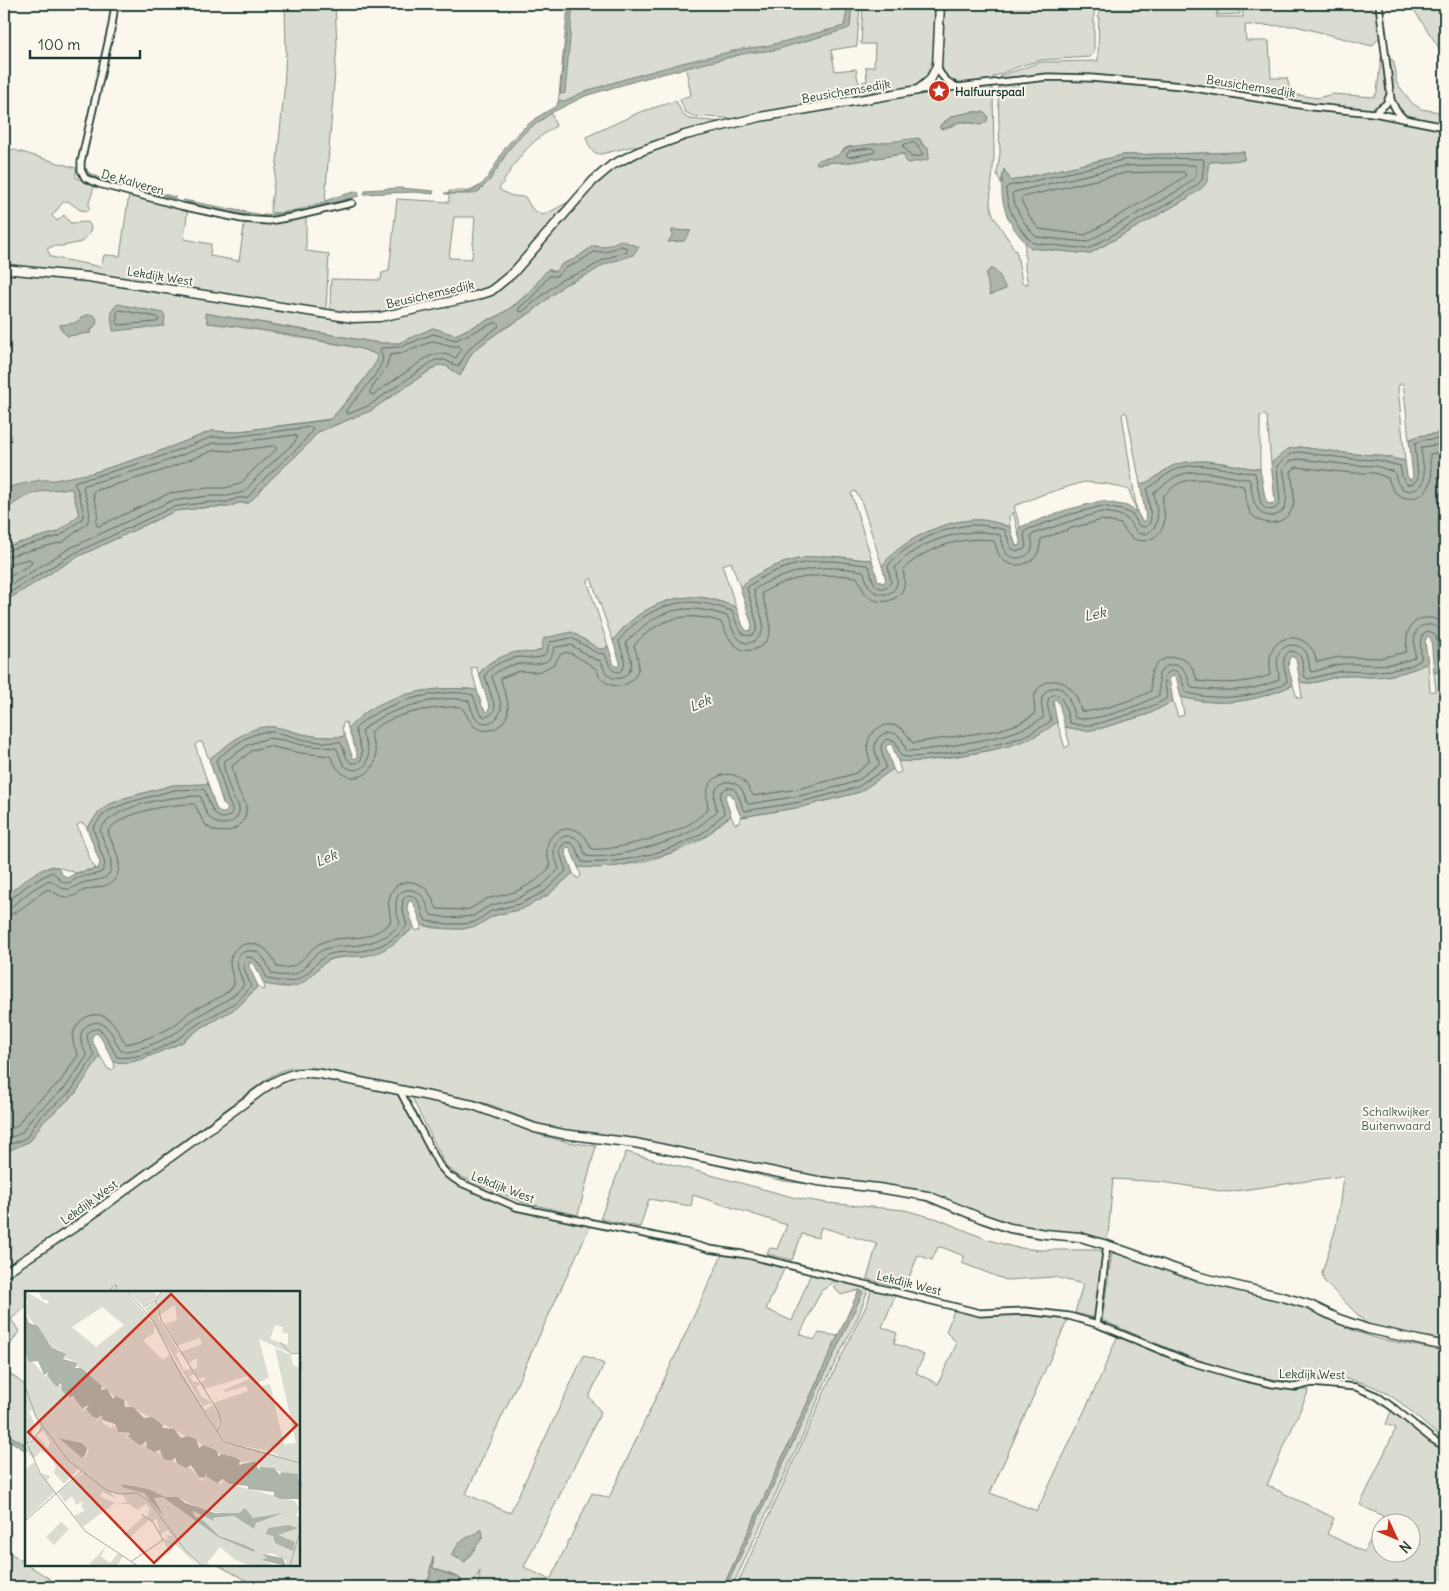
<svg xmlns="http://www.w3.org/2000/svg" width="1449" height="1591" viewBox="0 0 1449 1591" font-family="Delius,sans-serif">
	<style>
		.green { fill: #dbdcd1; stroke: #7d8c82; fill-rule: evenodd }
		.water { fill: #adb4aa; stroke: #74847b }
		.lines { fill: none; stroke-linecap: round; stroke-linejoin: round }
		.shore { stroke: #586d63; stroke-width: 1 }
		.minor-casing { stroke: #1f3d34; stroke-width: 9 }
		.tertiary-casing { stroke: #1f3d34; stroke-width: 11 }
		.minor { stroke: #fbf7ec; stroke-width: 5.5 }
		.tertiary { stroke: #fbf7ec; stroke-width: 8 }
		.labels { text-anchor: middle; dominant-baseline: central; stroke-width: 4; stroke-linejoin: round; paint-order: stroke }
		.street-label { font-size: 12px; fill: #1f3d34; stroke: #fbf7ec }
		.poi-label { font-size: 12px; font-weight: bold; fill: #1f3d34; stroke: #fbf7ec; text-anchor: start }
		.park-label { font-size: 12px; fill: #455d53; stroke: #fbf7ec }
		.water-label { font-size: 14px; font-style: italic; fill: #425b52; stroke: #fbf7ec }
		.inset-river { fill: none; stroke: #adb4aa; stroke-width: 2.5 }
		.inset-road { fill: none; stroke: #a3ada2; stroke-width: 1 }
		.view { fill: #c8321e; fill-opacity: 0.15; stroke: #c8321e; stroke-width: 2.5 }
		.inset-edge { fill: none; stroke: #1f3d34; stroke-width: 2.5 }
	</style>
	<rect width="100%" height="100%" fill="#fbf7ec"/>
	<filter id="ink" filterUnits="userSpaceOnUse"><feTurbulence type="fractalNoise" baseFrequency=".02" numOctaves="2"/><feDisplacementMap in="SourceGraphic" scale="10" xChannelSelector="R" yChannelSelector="G"/><feConvolveMatrix kernelMatrix="1 2 1 2 8 2 1 2 1" color-interpolation-filters="sRGB"/></filter>
	<g filter="url(#ink)">
		<!-- green -->
		<g class="green">
			<path d="M285,4H335L337,45L325,201L324,203C311,207 282,216 270,212L277,161L284,92L286,50Z"/>
			<path d="M568,4H860L857,46L831,50L835,71L856,69C859,94 865,89 887,93L737,119L693,116L685,112L680,99L691,95L685,64L638,76L558,106Z"/>
			<path d="M863,4H936C935,35 942,83 901,91C891,89 869,89 862,82L867,81L866,67H874L875,44H861Z"/>
			<path d="M944,4H1094V53L1090,57L1041,60L1020,66L993,77L992,80L956,84L947,80L941,70Z"/>
			<path d="M1099,4H1216L1217,17H1243L1242,4H1376L1380,37L1372,46L1296,26L1245,25L1246,41H1269L1271,78H1287L1291,94L1318,98L1332,94L1374,97L1377,92L1381,58L1382,56L1388,92C1386,102 1380,107 1371,111L1305,104L1168,82L1070,74L1035,75L1001,78L1000,76L1041,62L1098,61Z"/>
			<path d="M1218,4H1239L1240,14L1218,15Z"/>
			<path d="M1410,4H1445V57Z"/>
			<path d="M1388,59L1393,60L1396,72V82L1412,103L1421,109L1445,113V124C1436,122 1410,119 1403,115C1390,105 1390,75 1388,59Z"/>
			<path d="M1035,80H1078L1164,86L1386,118L1445,130V433C1434,434 1419,434 1409,440L1404,390L1403,384H1400L1398,387L1405,461L1377,455L1353,454L1299,447L1271,463L1267,417L1265,415L1260,416V469C1237,467 1212,458 1190,462C1182,463 1170,466 1164,471C1156,476 1151,483 1140,484L1127,414L1125,412L1122,415L1137,512L1129,490L1108,484L1084,482L1044,494L1014,506L1020,527L1019,536L1013,512L1009,516L1010,527C998,523 986,519 973,520C942,521 900,541 882,566L861,500L855,491L851,493L872,560C857,560 842,556 826,556C797,556 762,567 740,587L731,562L722,565L736,607C724,603 711,598 698,597C664,596 632,613 613,641L591,578L588,581V583L608,646L604,649H599L572,632L534,653L517,652L494,660L485,666L479,674L476,667L471,668L477,690C432,684 381,695 348,728L346,722L343,723L342,729L345,736C331,738 315,737 302,734C291,731 278,726 267,727C244,730 227,746 209,759L202,742H198L195,745L208,784L173,785L125,798L108,805L98,814L87,828L84,824L80,823L77,825L92,864L96,868L76,873L58,867L51,866L25,881L4,898V602L75,558L175,511L211,507H229L238,503H249L270,480L303,449L318,432L370,411L438,365L447,366L460,376L471,354L476,349L497,333L532,312L564,285L589,274L605,264L633,255L604,247L593,246L575,259L562,264L555,272L548,269C534,287 524,299 504,312C499,315 495,318 490,319L455,335L433,328L399,343H379L236,318L208,323C247,327 285,334 324,342C341,345 362,347 377,355V361L366,377L333,417L330,419L232,432L212,431L152,454L92,473L72,489L79,515L58,532L4,547V274L87,280L360,322L380,321L470,300L488,294L596,181L618,165L642,154L706,134L748,122L838,105L991,86L993,92L994,156L990,203L993,215L999,225L1017,253L1022,283L1028,284L1025,270V242L1031,248L1089,254L1188,198L1207,173L1208,165L1210,162L1244,160V152L1123,155L1010,181L1004,170L1001,183L997,174L1000,153L998,92L1000,84ZM972,112H982L986,114L981,125L964,122H958L953,126L940,125L952,116ZM920,139L924,146L904,154L844,163L834,162L818,164L837,156L845,148ZM672,230L691,231L668,242L673,236ZM84,316L92,329L91,333L62,331L60,325L75,324Z"/>
			<path d="M676,101L683,115L689,119L724,122L644,147H630L601,154C591,154 589,146 586,137L640,112Z"/>
			<path d="M550,110L556,126C527,143 516,161 499,189C511,197 512,196 525,197L532,209L542,215L548,213L572,200L507,274L482,290L387,313L360,315L333,312L330,307L331,279L381,280L382,273L389,271L397,199L449,202V191H470L485,183L516,137ZM454,217H475L472,259L449,258Z"/>
			<path d="M4,147L76,168V178L95,184L89,203V209L88,211L80,210L68,201L63,202L52,216L57,221L64,215L70,223L88,222L91,227L90,232L82,242L63,246H53L47,249L51,257L101,267L104,255L120,256L129,194L188,207L184,239L211,244L210,256L239,261L245,219L264,221L306,216V251L329,254L326,307L320,311L49,270L4,265Z"/>
			<path d="M1428,663L1430,691L1432,692L1436,690L1434,673L1445,670V1340L1401,1332L1367,1324L1324,1281L1322,1273L1336,1227L1340,1202L1343,1176L1227,1192L1162,1182L1113,1179L1108,1235L1106,1240C1072,1239 1036,1242 1003,1231C972,1222 944,1207 913,1197L783,1181L642,1147L583,1136L541,1125L494,1106L477,1101L318,1068H289L281,1071L271,1076L72,1223L4,1268V1151L12,1149L30,1141L42,1123L75,1094L100,1056L108,1069L112,1070L115,1067L114,1062L128,1063L145,1058L181,1043L199,1029L238,1007L258,986L263,990L265,989L264,984L288,987L331,959L346,957L405,936L414,927L416,931L421,929L422,925L434,928L463,929L499,914L522,909L548,895L573,873L577,878H579L581,876L578,867C619,870 668,859 704,838C714,831 721,822 731,816L735,824L740,822L741,817L802,807L860,792L893,769L896,774L901,772L898,761C916,763 934,760 952,757C989,751 1027,746 1057,722L1065,748L1070,745L1065,727L1086,731L1102,728L1149,714L1173,701L1178,717L1184,715L1181,697C1221,707 1256,702 1293,685L1297,698H1302L1300,682C1315,686 1328,677 1343,676C1352,675 1361,677 1370,677C1391,677 1409,672 1428,663Z"/>
			<path d="M313,1075L398,1095L404,1101L447,1176L513,1207L591,1224L466,1494L510,1513L584,1355L604,1364L589,1397L601,1412L524,1567L550,1580L592,1493L609,1498L723,1253L751,1258L785,1267L766,1309L792,1321L811,1273L837,1280L821,1291L800,1334L814,1340L819,1333L838,1336L723,1587H476L479,1580L480,1571L471,1587H462V1581L458,1577L433,1568V1559L431,1574L424,1587H258L218,1565H299V1292H112L117,1284L115,1283L109,1292H26V1307L11,1319L19,1331L4,1355V1278L89,1222L267,1089L286,1077Z"/>
			<path d="M413,1097L470,1108L543,1136L568,1142L596,1146L578,1215L522,1202L459,1176L446,1166L413,1100Z"/>
			<path d="M626,1152L796,1198L827,1203L904,1210L938,1219L986,1239L1013,1247L1039,1250H1098L1105,1252L1095,1318L1075,1313L1083,1284L1054,1277L1006,1280L962,1263L964,1256L944,1248L938,1247L932,1260L918,1255L905,1288L867,1279L877,1244L821,1227L818,1238L802,1234L792,1260L767,1254L770,1248L777,1249L787,1225L693,1195L691,1206L649,1199L640,1227L600,1219Z"/>
			<path d="M1112,1253L1127,1256L1212,1284L1295,1305L1316,1313L1354,1331L1379,1339L1445,1351V1440C1420,1423 1401,1397 1372,1386C1355,1379 1335,1376 1316,1378C1300,1379 1287,1382 1271,1379C1212,1370 1156,1343 1102,1320Z"/>
			<path d="M839,1280L869,1287L858,1317L825,1383L804,1433L732,1587H726L862,1292L859,1290L841,1295L833,1287Z"/>
			<path d="M872,1287L896,1294L882,1327L897,1333L894,1343L924,1355L916,1373L938,1384L957,1343L946,1332L955,1308L986,1316L1024,1315L1068,1319L990,1493L1037,1511L1100,1378L1118,1335L1252,1382L1297,1390H1309L1267,1485L1334,1518L1327,1534L1364,1552L1383,1516L1360,1505L1396,1428L1386,1424L1392,1409L1445,1450V1587H736L808,1430L826,1388L868,1302ZM1382,1524H1412V1554H1382Z"/>
			<path d="M4,1369L26,1386V1440L24,1445L4,1432Z"/>
			<path d="M4,1549L62,1587H4Z"/>
		</g>
		<!-- water -->
		<g class="water">
			<path d="M570,4H573L565,93L562,94H560Z"/>
			<path d="M848,4H852L850,27L847,29L775,50L747,53L642,79L585,96L553,112L526,131L510,148L490,180L478,192L471,194H445L444,193C453,193 466,195 474,190C490,181 496,161 506,147C519,130 538,115 557,106L558,102L561,100L564,101L586,91L625,79L682,63L742,49L766,46L844,26Z"/>
			<path d="M972,112H984L988,116L987,121L981,125C973,123 964,120 957,123C951,126 948,128 941,129L939,127L952,116Z"/>
			<path d="M919,138L922,145L928,147L929,158L927,160L908,163L906,162L904,154H902L844,163L834,162L817,164L816,163L818,160L837,156L848,147Z"/>
			<path d="M1244,152V160L1210,162C1206,168 1209,172 1208,178C1207,187 1194,193 1188,198L1089,254L1031,248C1007,225 997,202 1004,169L1011,181L1123,155Z"/>
			<path d="M86,168L89,173L103,179L175,197V199L97,179L87,173Z"/>
			<path d="M400,188L434,191L433,194L414,192L364,194L366,190Z"/>
			<path d="M358,191L359,196L310,209L309,206L324,203L325,201L339,196Z"/>
			<path d="M183,200L262,215L281,213L303,209V211C293,213 283,216 272,217C257,218 195,208 183,200Z"/>
			<path d="M672,230L691,231L684,241L668,242L672,236Z"/>
			<path d="M621,240L639,247L633,255L605,264L589,274L564,285L532,312L497,333L476,349L471,354L460,376L447,366L438,365L370,411L318,432L303,449L270,480L249,503H238L229,507H211L175,511L75,558L4,602V547L58,532L79,515L72,489C42,490 28,491 5,511H4V488L40,480H54L92,473L152,454L212,431L232,432L328,420L333,417L356,391L377,361V355C362,347 338,344 321,341C284,334 246,327 208,323L205,313L379,343H399L433,328L455,335L490,319L495,318L515,305L529,293L548,269L555,272L562,264L575,259L593,246L604,247Z"/>
			<path d="M990,269H993L1000,276L1006,289L990,295L986,274Z"/>
			<path d="M118,304L163,313L165,316L164,326L113,331C112,322 108,310 118,304Z"/>
			<path d="M86,315H94L97,319L96,325L91,330V333L67,336L62,331L60,325L75,323Z"/>
			<path d="M1445,433V670L1434,673L1431,638L1427,636L1425,642L1428,663C1409,672 1391,677 1370,677C1361,677 1352,675 1343,676C1328,677 1315,686 1300,682L1296,659L1291,656C1285,664 1291,676 1293,685C1256,702 1221,707 1181,697L1177,680L1174,676L1169,678L1173,701L1149,714L1102,728L1086,731L1065,727L1059,703L1055,699L1053,701L1057,722C1028,746 992,750 956,756C937,759 918,763 898,761L892,745L889,744L886,746V748L893,769L860,792L802,807L741,817L732,795L728,793L725,797L731,816L724,820L706,836L670,853L619,866L597,868L578,867L570,848L568,847L566,848L565,851L573,873L548,895L539,900L522,909L493,916L477,926L463,929H449L422,925L414,904L409,900L407,907L414,927C400,940 384,953 365,956C354,957 341,956 331,959C325,961 320,967 316,971C298,991 288,988 264,984L255,965L249,962V967L258,986L238,1007L199,1029L181,1043L145,1058L128,1063L114,1062L101,1038L97,1033L94,1034L91,1039L100,1056L75,1094L42,1123L30,1141L12,1149L4,1151V898C18,886 38,865 58,867L61,873L67,878L76,873L98,869L100,863L87,828L98,813L108,805L125,798L173,785L208,784L216,808L221,813H225L228,809L223,803L209,759C224,748 240,733 258,728C273,724 288,731 303,734C316,737 332,738 345,736L352,756L354,759L357,757V753L348,728C355,722 361,715 369,710C398,691 443,686 477,690L482,706L486,712L490,708L479,674C488,663 503,654 517,652C528,651 530,655 541,650L544,638L572,632L599,649H604L608,646L614,665L618,667L620,662L613,641C632,613 664,596 698,597C711,598 724,603 736,607L743,626L747,631L751,630L752,625L740,587C762,567 797,556 826,556C842,556 857,560 872,560L878,581L883,583L886,580L882,566C900,541 942,521 973,520C986,519 998,523 1010,527L1016,546L1021,545L1019,536L1020,527L1066,510L1101,501L1127,506L1137,512L1143,523L1146,517L1140,484C1156,482 1163,468 1178,464C1205,456 1233,467 1260,469L1265,498L1268,504L1274,503L1275,501L1271,463L1288,449L1299,447L1353,454L1377,455L1405,461L1407,476L1410,480L1413,477L1409,440L1418,436Z"/>
			<path d="M859,1290L863,1292L726,1587H723Z"/>
			<path d="M4,1432L24,1444L26,1440V1451L4,1437Z"/>
			<path d="M482,1529L483,1537L465,1562L451,1555L460,1542Z"/>
			<path d="M433,1557V1568L461,1579L462,1587H424L431,1574H429Z"/>
		</g>
		<g class="lines">
			<!-- shore -->
			<g class="shore">
				<path d="M915,143L923,154L921,156L911,157L903,146L905,144Z"/>
				<path d="M872,148L875,151L873,153L849,157L846,155L849,151Z"/>
				<path d="M1158,158L1203,159L1204,161L1202,180L1198,184L1185,194L1088,249L1033,243C1018,229 1006,208 1006,188L1008,186L1029,182L1123,160Z"/>
				<path d="M1158,165H1194L1196,167V177L1181,189L1087,242L1036,237C1025,225 1015,210 1012,194L1014,192L1124,166Z"/>
				<path d="M1158,172H1184L1186,175L1177,182L1085,235L1039,229L1029,216L1021,200L1023,197L1125,173Z"/>
				<path d="M621,246L627,248V251L603,260L587,270L561,280L522,312L519,311V308L533,296L549,276H557L565,268L577,263L594,252H605Z"/>
				<path d="M120,310L157,317L159,320L156,322L119,325L117,323V313Z"/>
				<path d="M497,323L499,325L498,327L472,346L467,352L458,367L445,360H435L368,406L348,414L346,413V410C356,399 377,376 382,362C383,358 382,354 380,351L381,348L400,347L433,334L456,340L491,324Z"/>
				<path d="M434,341L452,346H459L461,349L456,358C444,353 437,352 426,358L373,395L370,394V391L386,367L390,355L403,353Z"/>
				<path d="M274,446L276,447V450L257,466L240,484L225,488H208L170,493L99,526L96,525L98,512L93,494L94,491L158,472L215,450L233,451Z"/>
				<path d="M4,551L60,536L82,519L84,513L77,488L74,484L76,481L93,477L154,459L212,437H232L310,427L313,428L312,431L300,446L267,476L247,498H238L228,502H210L173,507L73,554L4,596"/>
				<path d="M4,557L63,542L86,524C94,514 86,500 83,488L85,485L156,465L213,443H233L295,435L297,437L295,442L262,472L244,492L227,496H209L171,501L70,548L4,589"/>
				<path d="M4,565L29,559L32,561L31,564L4,580"/>
				<path d="M4,902L8,901L28,885L52,872C56,874 58,880 63,882C70,885 73,880 78,878C86,875 95,875 102,872L105,864L93,828L101,817L110,810L127,803L174,790L203,789L205,791C209,801 211,813 221,818C228,818 233,815 232,808L228,800L216,760C229,749 248,733 266,732C278,731 290,736 301,739C313,742 328,743 340,742C346,750 346,771 361,760L362,752L355,729C376,704 441,686 473,695C476,701 479,723 490,715C494,712 494,711 495,707L485,676C489,666 508,658 519,657C527,657 540,661 546,653C548,650 548,645 550,642L572,638L597,653L605,654C609,662 609,672 619,672C630,665 621,652 619,641C636,616 670,598 701,603C711,604 722,608 732,611C736,620 741,645 756,632L757,624L747,588C765,571 803,560 828,561C841,561 854,564 867,565L869,566C871,571 871,578 874,583C878,591 887,589 891,582L888,566C904,544 948,525 974,525C985,525 995,527 1005,530L1011,548L1017,551L1023,550L1026,547L1024,535L1026,530L1068,515L1102,506L1125,511L1133,515L1139,526L1145,527L1149,524L1151,519L1147,489C1157,483 1166,473 1177,469C1197,461 1222,469 1243,472C1247,473 1250,472 1255,473L1261,504C1265,510 1270,511 1276,508L1280,503L1277,466L1290,454L1299,452L1352,459L1377,460L1400,466C1401,470 1401,475 1403,479C1406,488 1415,485 1418,477L1415,443L1423,440L1445,438"/>
				<path d="M4,908L12,906L32,890L49,880C55,882 59,888 65,889C72,890 75,886 80,884C91,879 110,883 111,867C112,855 102,841 100,829C119,803 168,797 199,796L201,797C203,805 205,813 211,819C220,829 241,823 239,807C238,803 235,801 233,797C228,787 225,773 223,762L250,744L268,738L284,740L302,745L336,748C340,753 340,761 345,766C349,769 354,771 359,769C377,762 364,742 362,731C379,711 444,692 469,701C471,707 472,714 477,719C486,728 500,720 501,708C501,699 495,686 492,677C496,670 511,664 520,664C530,663 542,667 550,658C553,655 553,650 555,647L571,645L594,659L601,661C603,666 604,671 608,675C616,682 628,678 631,667C633,659 628,651 626,643C629,638 635,634 639,630C666,605 694,605 727,616C731,624 733,634 740,640C751,649 764,636 763,624C762,613 755,602 754,590C761,584 769,581 778,578C810,566 830,566 863,571C866,576 866,584 871,589C878,597 894,596 897,584C898,579 896,573 895,568C916,541 968,525 1000,535C1003,541 1003,549 1007,554C1014,561 1028,558 1032,549C1033,544 1032,541 1031,536L1033,534C1051,528 1069,521 1088,516C1093,515 1098,512 1103,512C1110,513 1121,514 1126,518C1133,523 1135,540 1149,532C1164,523 1154,504 1154,492C1163,487 1170,478 1180,475C1202,467 1227,478 1249,479C1253,488 1251,501 1258,509C1261,514 1266,516 1272,516C1294,514 1285,482 1283,468L1292,460L1299,459L1351,465L1376,466L1394,472C1396,476 1396,482 1400,486C1407,495 1422,490 1424,479C1425,468 1421,457 1421,447L1445,444"/>
				<path d="M4,916C19,915 34,896 48,889C53,891 58,896 65,897C73,898 76,894 83,891C97,885 116,890 119,868C120,855 111,843 108,831C123,811 171,804 194,804C199,810 200,820 208,827C223,839 249,827 246,806C245,801 242,797 239,792C236,784 234,774 232,766L253,750L268,746L301,753L330,756C334,761 335,767 341,772C354,784 375,774 376,756C376,748 372,741 370,733C386,715 430,707 453,707C456,707 459,706 461,707C464,708 469,722 474,726C487,737 507,726 508,710C509,700 503,689 501,680V678L519,671L535,672L541,671L554,664L561,654C563,653 568,652 569,653C572,653 594,667 596,669C597,671 598,674 599,676C607,687 623,690 633,679C642,669 638,657 634,646C638,640 645,634 651,630C673,614 697,614 721,622C725,630 728,639 735,645C748,657 768,647 770,631C772,617 764,606 762,593C791,575 825,573 857,577C861,584 862,592 869,597C881,606 900,601 904,586C905,580 904,575 903,570C921,549 967,534 994,541C997,547 997,554 1002,559C1012,569 1030,566 1037,554C1040,550 1040,544 1041,539L1072,528L1102,520L1121,524C1124,529 1126,533 1131,537C1143,546 1161,538 1164,523C1166,514 1162,505 1163,496C1169,491 1175,484 1182,482C1199,476 1226,482 1243,486C1246,494 1246,504 1250,512C1261,529 1288,525 1293,506C1296,496 1292,482 1291,471L1297,467L1352,473H1375L1388,478C1390,483 1391,488 1395,492C1407,504 1426,497 1431,482C1433,473 1429,463 1430,454L1445,451"/>
				<path d="M4,1132L17,1126L28,1110L60,1082L78,1055C76,1049 72,1044 73,1037C74,1020 94,1008 108,1019C117,1025 120,1036 126,1044C142,1041 160,1034 173,1026C180,1022 185,1015 191,1011C203,1005 227,996 234,985C236,981 227,966 231,956C238,939 259,941 269,953C273,957 274,962 277,967C302,972 303,951 323,942C335,937 350,939 362,937C373,935 382,930 390,923C392,914 386,906 390,896C395,878 417,878 428,891C432,897 434,903 437,909L461,910L470,909L486,899L515,892L530,884L537,880L550,867C549,860 546,854 547,847C549,832 568,823 581,833C587,837 588,844 592,849C605,850 618,847 631,844C659,837 688,831 708,809C708,804 706,799 707,793C709,777 727,769 740,778C747,782 749,791 754,796L798,789L843,777L856,773L870,762C869,756 866,750 868,742C871,727 891,719 903,730C908,734 909,739 913,743L999,730L1018,724L1034,715C1036,708 1032,700 1036,692C1045,676 1065,678 1074,693C1078,698 1079,705 1081,711C1092,714 1139,698 1151,691C1152,685 1149,678 1152,672C1157,657 1178,652 1189,664C1194,669 1195,675 1198,681C1222,684 1247,684 1270,675C1271,667 1268,660 1272,651C1279,634 1301,634 1311,648C1315,652 1315,658 1317,662L1339,657L1380,658L1406,652C1407,646 1406,638 1408,632C1414,615 1434,614 1445,625"/>
				<path d="M4,1139L17,1135L22,1132L34,1115L66,1087L87,1056C85,1051 82,1046 81,1041C78,1029 93,1017 104,1025C113,1031 115,1043 121,1051C136,1053 164,1040 177,1032C182,1029 187,1024 192,1020C210,1007 229,1003 244,985C241,975 229,954 247,951C253,950 258,952 262,956C267,961 268,968 272,974C310,981 300,960 325,949C337,945 352,947 364,944C372,943 379,939 386,936C391,933 397,928 400,923C398,917 395,911 396,904C396,890 411,885 421,895C427,900 427,909 431,915L449,918L473,916L489,906L517,899L533,890L542,886L559,869C558,863 553,856 554,849C555,837 571,831 579,841C582,845 584,851 586,856C603,858 617,855 633,851C666,843 692,836 717,811C716,805 713,798 715,792C719,780 733,779 741,788C744,792 745,798 747,803L749,804L800,796L845,785L860,779L879,765C879,759 874,753 875,746C876,735 889,728 899,736C903,739 904,745 906,750L908,751C928,750 947,747 966,743C994,738 1019,734 1043,718C1044,712 1040,705 1042,698C1043,694 1046,691 1050,689C1068,681 1071,708 1075,718C1094,723 1142,705 1159,695V674C1162,669 1166,665 1172,665C1187,664 1187,680 1192,688C1221,691 1253,693 1279,679C1279,671 1276,664 1278,655C1283,642 1301,642 1307,654C1309,659 1309,665 1310,670L1312,672C1322,670 1331,665 1342,664C1367,663 1392,669 1415,657C1415,646 1410,625 1428,625C1433,624 1438,628 1441,632C1445,640 1441,651 1445,659"/>
				<path d="M4,1146L20,1141L27,1137L38,1119L71,1091L94,1056C91,1046 78,1028 99,1029L105,1035L117,1057C136,1060 164,1048 179,1038C186,1034 191,1028 198,1024C217,1012 238,1005 251,986L244,968V961L247,957C260,957 262,971 268,979C289,983 298,984 313,967C317,963 322,958 327,955C335,952 346,952 354,952C374,950 395,942 407,925L402,908L403,899L408,895C422,897 420,911 426,921L449,924H463L475,922L491,911L520,904L536,896L545,891L566,871C565,865 558,853 561,847C564,841 572,841 575,847C578,851 579,857 582,862C617,865 674,852 704,832C711,827 717,819 724,814C724,808 719,800 721,794C722,791 724,789 727,788C737,785 741,803 743,809L745,811L801,802L858,787L886,768C885,757 875,746 887,739L895,741L901,756C917,761 995,746 1013,740C1026,736 1039,729 1051,721C1051,714 1046,707 1048,701C1049,698 1050,696 1053,695C1064,691 1067,717 1070,723C1088,729 1101,722 1117,718C1137,712 1148,709 1166,699L1167,697L1164,677C1178,660 1183,681 1185,692L1187,693C1218,701 1259,698 1287,682C1287,672 1278,659 1290,651C1304,652 1303,666 1304,676L1308,679L1341,671L1371,672L1398,669L1410,666L1421,660C1422,650 1416,636 1428,631L1433,633L1436,636L1439,664L1445,665"/>
			</g>
			<!-- minor casing -->
			<g class="minor-casing">
				<g id="minor">
					<path d="M115,4L112,25L81,162V170L85,178L99,184L181,206L242,219L269,221L297,216L352,203"/>
					<path d="M1379,4L1391,100L1396,110L1404,119"/>
					<path d="M937,67C941,77 947,82 957,87"/>
					<path d="M918,90L958,87L1047,77L1091,78L1182,86L1312,107L1374,113L1445,127"/>
					<path d="M1374,113L1386,104L1390,95"/>
					<path d="M400,1091L439,1165L448,1175L459,1182L516,1207L688,1243L709,1249L748,1255L980,1313L1025,1311L1069,1316L1097,1324L1187,1361L1242,1377L1273,1384L1295,1387L1312,1383L1356,1387L1377,1396L1395,1409L1432,1439L1445,1447"/>
					<path d="M1097,1324L1107,1245"/>
				</g>
			</g>
			<!-- tertiary casing -->
			<g class="tertiary-casing">
				<g id="tertiary">
					<path d="M4,269L88,277L353,318L380,317L476,296L491,291L513,273L593,181L612,165L638,152L685,135L760,117L918,90L930,80L937,67L940,4"/>
					<path d="M4,1273L75,1227L267,1086C287,1074 297,1071 321,1074L473,1105L535,1128L563,1134L635,1143L818,1181L878,1188L928,1196L981,1218L1010,1228L1045,1234L1080,1237L1107,1245L1196,1276L1283,1297L1310,1305L1339,1319L1368,1329L1445,1346"/>
				</g>
			</g>
			<!-- minor -->
			<use href="#minor" class="minor"/>
			<!-- tertiary -->
			<use href="#tertiary" class="tertiary"/>
		</g>
	</g>
	<!-- icons -->
	<defs>
		<g id="sight-disc" transform="scale(1.125)"><circle r="9.5" fill="#c8321e" stroke="#fbf7ec"/><path d="M0-6L1.8-2.2L6-1.7L2.9 1.2L3.7 5.4L0 3.3L-3.7 5.4L-2.9 1.2L-6-1.7L-1.8-2.2Z" fill="#fff"/></g>
	</defs>
	<g fill-rule="evenodd">
		<use href="#sight-disc" x="939" y="91"/>
	</g>
	<g class="labels">
		<!-- street labels -->
		<g class="street-label">
			<text transform="translate(1251 86) rotate(9)">Beusichemsedijk</text>
			<text transform="translate(846 91) rotate(-10)">Beusichemsedijk</text>
			<text transform="translate(133 182) rotate(16)">De Kalveren</text>
			<text transform="translate(160 276) rotate(9)">Lekdijk West</text>
			<text transform="translate(430 294) rotate(-13)">Beusichemsedijk</text>
			<text transform="translate(503 1187) rotate(21)">Lekdijk West</text>
			<text transform="translate(89 1202) rotate(-36)">Lekdijk West</text>
			<text transform="translate(909 1283) rotate(14)">Lekdijk West</text>
			<text transform="translate(1312 1374) rotate(1)">Lekdijk West</text>
		</g>
		<!-- poi labels -->
		<g class="poi-label">
			<text x="955" y="91">Halfuurspaal</text>
		</g>
		<!-- park labels -->
		<g class="park-label">
			<text x="1396" y="1111">Schalkwijker<tspan x="1396" dy="14">Buitenwaard</tspan></text>
		</g>
		<!-- water labels -->
		<g class="water-label">
			<text transform="translate(1095 614) rotate(-12)">Lek</text>
			<text transform="translate(700 703) rotate(-23)">Lek</text>
			<text transform="translate(326 858) rotate(-23)">Lek</text>
		</g>
	</g>
	<!-- overview -->
	<g transform="translate(25 1291)">
		<rect width="275" height="275" fill="#fbf7ec"/>
		<path d="M0,0L22,13L24,10L17,8L13,0H101L129,34V42L118,49L138,69L144,64L150,70L199,152L242,161L260,168L244,160L201,152L193,141L196,131L188,112L223,100L221,95L200,101L199,99L224,88L223,85L179,98L175,91L180,89L179,86L173,88L167,79L172,77V67L164,72L155,61L177,53L175,47L152,55L140,33L152,29L150,14L135,24L132,9L138,0H275V62H265L234,48L244,87L231,93L233,96L245,93L259,153L261,156L260,153L271,152L250,57L266,64L268,74L275,77V185L235,176L229,170L215,171L209,166L195,163L102,114L103,111L89,105L52,75L54,72L40,67L35,59L26,56L0,21L3,10L0,12ZM77,16L99,34L71,56L47,36ZM250,34L258,36L257,41L263,43V54L245,48ZM103,0H128L133,6L118,15ZM131,10L134,28L154,61L151,63L159,79L166,78L169,83L165,85L168,91H174L175,94L171,95L176,105L187,112L178,115L120,17ZM0,62L20,85L17,88L22,84L32,96L35,94L60,117L56,122L61,118L73,127L69,134L76,125L78,132L86,137L88,134L93,141L103,143L99,152L103,145L117,154L116,157L119,153L126,160L133,161L132,164L135,161L143,169L165,177L178,190L181,185L196,193L199,188L204,193L270,210L274,217L271,225L275,226V275H261V269L246,262L239,264L242,267L237,269L251,275H225L209,268L195,256L182,272L186,275H177L163,263L173,275L149,252L145,263L137,247L144,249L141,244L148,245L142,239L135,244L132,228L127,231L122,226L125,218L121,213L112,219L104,213H91L102,211L97,203L86,201L90,207L77,201L75,205L90,212L58,236L49,225L60,219L56,215L59,210L51,214L47,205L40,211L33,201L58,182L53,178L39,193L29,182L31,175L20,161L17,163V159L8,168L0,159L12,144L23,157L25,151L18,140L14,143L15,135L7,119L4,120L9,132L6,150L0,151ZM35,147L57,152L61,159L64,157L61,165L58,167ZM97,193L140,206H153L173,217L209,225L184,228L172,220L163,223L138,206L129,207L139,226L120,202L99,197ZM188,114L195,128L192,139L180,119ZM9,171L14,182L26,185L21,190L30,201L0,229V179ZM119,225L124,229L104,247L98,244ZM36,231L44,238L29,254L21,246ZM81,255L76,265L85,272L93,262L98,265L92,275H63Z" fill="#dbdcd1" fill-rule="evenodd"/>
		<path d="M0,21L4,32L13,35L26,56L41,63L38,68L53,72L50,77H56L77,95L76,99L82,98L88,108L90,105L99,109L100,116H108L119,127L127,126L138,134L137,137L149,138L156,147L162,145L171,148L174,157L178,154L191,159L194,166L196,163L209,166L215,169L214,174L230,170L234,179L235,176L249,177L255,184L256,181L273,183L275,208H255L249,205V201L223,198V195L204,193L198,188L192,192L181,185L182,181L179,187L174,186L166,174L161,177L152,172L150,166L147,170L139,168L135,159L129,161L122,157L121,150L117,154L113,153L103,145L105,142L93,141L90,133L78,129L76,124L73,127L68,126L61,118L64,114L57,117L48,105L45,106L37,100L36,92L32,96L28,92L22,84L24,81L19,84L13,70L4,71L0,62ZM34,147L57,152L62,158L60,164L57,167ZM96,193L123,198L140,206H153L160,212L190,222H214L220,217L228,227L258,222L231,232L229,238L209,225L188,227L189,230L168,220L169,225L179,230L194,245L220,254L230,259L229,261L193,246L138,206L129,207L139,226L119,202L99,197ZM263,234L273,237L253,244L270,251L268,260L250,252L248,245L241,243L243,237ZM237,263L258,267L261,275L236,269L242,267Z" fill="#adb4aa"/>
		<path class="inset-river" d="M272,207L275,187"/>
		<path class="inset-road" d="M102,0L128,30L156,84L199,151L275,172M131,9L136,29L193,120L196,131L192,141M118,16L131,9L137,0M255,51L266,63L275,62M0,95L11,126L43,169L81,199L94,203L112,202L124,210L161,260L177,275M0,152L6,151L17,137M2,152L15,182L60,240L113,275M0,230L56,181M107,270L138,249L128,231L116,223M265,275L275,240"/>
		<path class="view" d="M146,3L272,134L129,272L3,141Z"/>
		<rect width="275" height="275" class="inset-edge"/>
	</g>
	<!-- margin -->
	<rect width="1449" height="1591" fill="none" stroke="#fbf7ec" stroke-width="20"/>
	<rect x="10" y="10" width="1429" height="1571" fill="none" stroke="#1f3d34" stroke-width="2" filter="url(#ink)"/>
	<!-- north arrow -->
	<g transform="translate(1396 1538) rotate(134)"><circle r="24" fill="#fbf7ec" stroke="#a3ada2"/>
	<path d="M0-4L9 19L0 12L-9 19Z" fill="#c8321e"/>
	<text y="-8" font-size="14" font-weight="bold" text-anchor="middle" fill="#1f3d34">N</text>
	</g>
	<!-- scale -->
	<path d="M30 50v8h110v-8" fill="none" stroke="#1f3d34" stroke-width="2.5"/>
	<text x="38" y="50" font-size="15" fill="#1f3d34" stroke="#fbf7ec" stroke-width="4" paint-order="stroke">100 m</text>
</svg>
